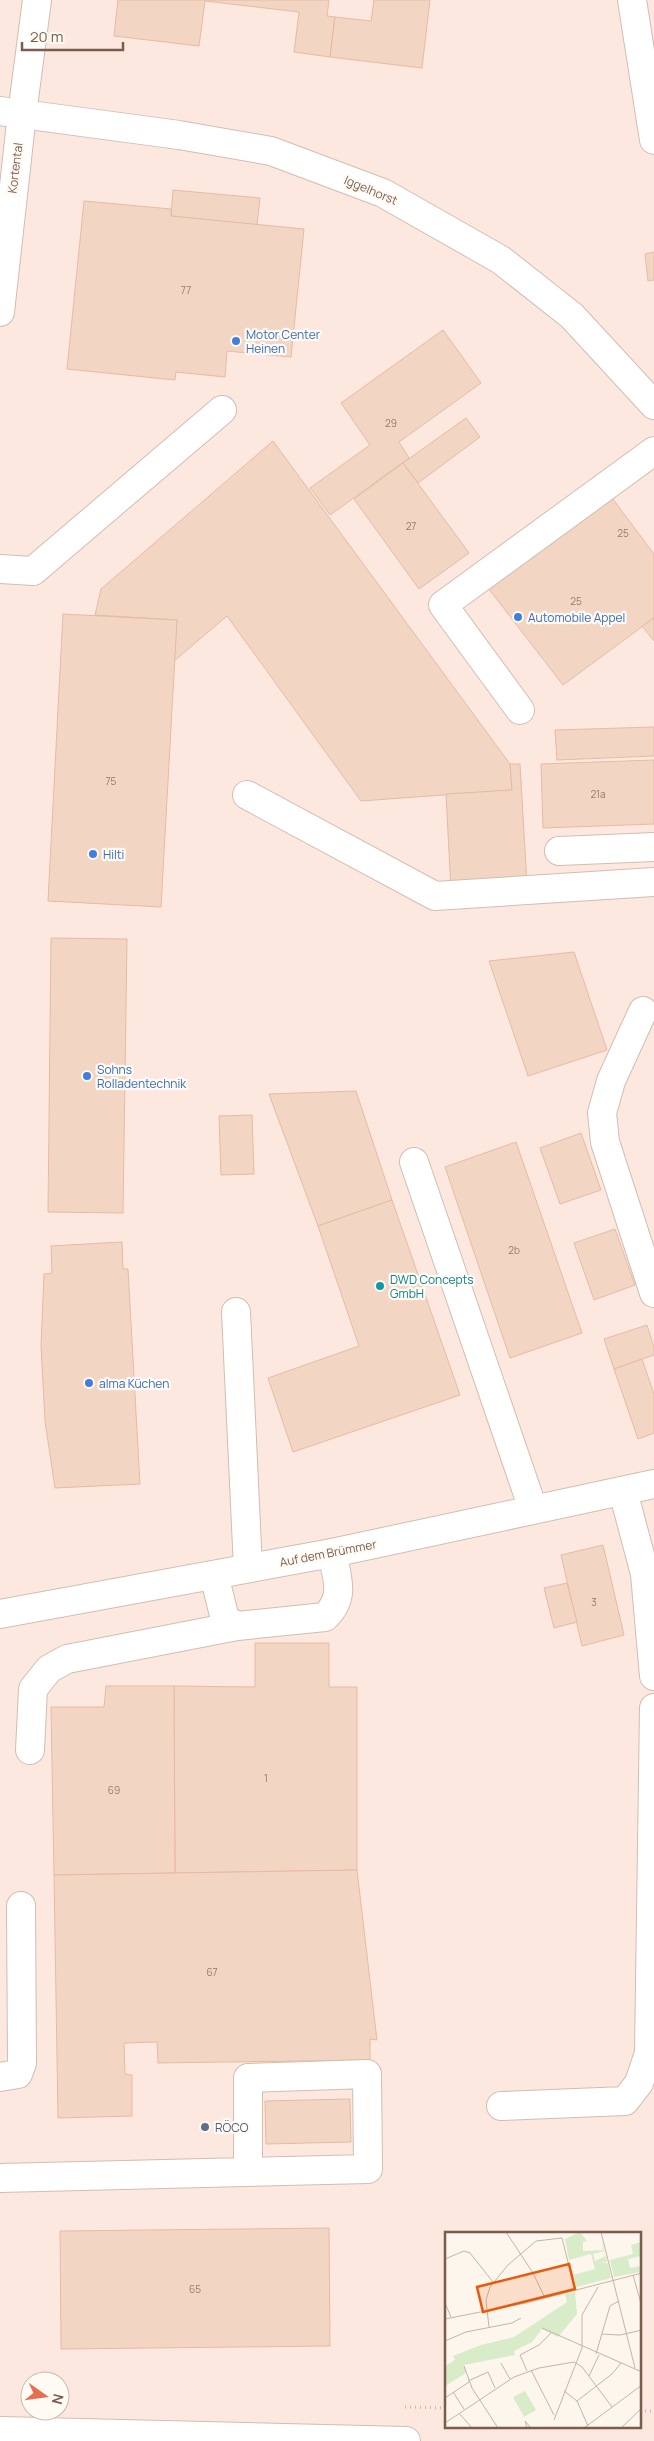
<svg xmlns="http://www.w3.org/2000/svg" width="654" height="2441" viewBox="0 0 654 2441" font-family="Manrope,sans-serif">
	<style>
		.commercial { fill: #fde8e0; fill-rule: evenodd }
		.building { fill: #f3d5c3; stroke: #e6bba3 }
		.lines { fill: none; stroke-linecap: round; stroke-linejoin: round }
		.minor-casing { stroke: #d1beb0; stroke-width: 30 }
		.path { stroke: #d9b8a5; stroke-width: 3; stroke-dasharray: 1 4; stroke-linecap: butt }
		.minor { stroke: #fff; stroke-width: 28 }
		.shop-dot { fill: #3f7fe0; stroke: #fffaf3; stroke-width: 2 }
		.culture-dot { fill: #0f9aa8; stroke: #fffaf3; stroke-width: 2 }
		.service-dot { fill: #5c6f8a; stroke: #fffaf3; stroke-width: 2 }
		.labels { text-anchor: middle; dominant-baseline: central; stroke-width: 4.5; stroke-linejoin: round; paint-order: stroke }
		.number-label { font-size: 10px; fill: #987a6a }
		.street-label { font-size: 12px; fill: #7a5c4d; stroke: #fffaf3 }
		.shop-label { font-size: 12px; fill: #366cbe; stroke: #fffaf3; text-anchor: start }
		.culture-label { font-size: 12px; fill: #0d838f; stroke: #fffaf3; text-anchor: start }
		.service-label { font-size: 12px; fill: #4e5e75; stroke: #fffaf3; text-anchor: start }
		.inset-road { fill: none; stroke: #c5b3a7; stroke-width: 1 }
		.view { fill: #e8590c; fill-opacity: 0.15; stroke: #e8590c; stroke-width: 2.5 }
		.inset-edge { fill: none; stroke: #7a5c4d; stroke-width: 2.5 }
	</style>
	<rect width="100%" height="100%" fill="#fdf6ec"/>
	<!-- commercial -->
	<path class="commercial" d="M0,0H654V2441H0ZM447,2234H640V2427H447ZM30,2381H60V2411H30Z"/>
	<!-- building -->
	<g class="building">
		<path d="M118,0H329L327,16L335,17L330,57L294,52L299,12L205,1L199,46L114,36Z"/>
		<path d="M374,0H430L422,68L330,57L335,17L371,21Z"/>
		<path d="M173,190L260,198L257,225L171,216Z"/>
		<path d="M84,201L171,209V216L304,229L291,357L227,351L225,377L176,372L175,380L67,369Z"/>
		<path d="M654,252V280L648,281L645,254Z"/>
		<path d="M443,330L481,383L399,442L409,458L330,515L310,488L370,445L341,403Z"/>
		<path d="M466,418L480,437L418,483L403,463Z"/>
		<path d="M273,441L510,764L512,790L361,801L227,616L174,661L177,620L95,615L101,589Z"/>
		<path d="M403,463L469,553L419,589L354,499Z"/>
		<path d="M609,494L654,554V618L563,685L485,584Z"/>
		<path d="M63,614L177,620L161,907L48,901Z"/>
		<path d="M654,618V641L642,626Z"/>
		<path d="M654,727V756L557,760L555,730Z"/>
		<path d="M654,760V824L543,828L541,764Z"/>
		<path d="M510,764H520L527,885L451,890L446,794L512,790Z"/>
		<path d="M51,938L127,939L123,1213L48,1212Z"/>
		<path d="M574,952L607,1050L528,1076L489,961Z"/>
		<path d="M356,1091L392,1200L318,1226L269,1094Z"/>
		<path d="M252,1115L254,1174L221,1175L219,1116Z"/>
		<path d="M581,1133L601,1190L560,1204L540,1148Z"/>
		<path d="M516,1142L582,1333L510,1358L445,1167Z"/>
		<path d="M392,1200L460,1395L293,1452L268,1378L359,1346L318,1226Z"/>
		<path d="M615,1229L635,1285L594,1300L574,1243Z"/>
		<path d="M122,1242L123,1269H128L140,1484L55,1488L45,1421L41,1346L44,1274L52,1273L51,1246Z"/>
		<path d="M647,1325L654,1347V1355L614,1369L604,1339Z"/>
		<path d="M642,1359L654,1394V1433L638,1439L614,1369Z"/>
		<path d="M603,1545L624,1635L582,1646L561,1555Z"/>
		<path d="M567,1583L577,1622L554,1628L544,1588Z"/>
		<path d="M255,1643H329V1687H357V1870L175,1873L174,1686L255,1687Z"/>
		<path d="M106,1686H174L175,1873L54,1875L51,1707H104Z"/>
		<path d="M357,1870L377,2040L370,2039V2060L158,2063L157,2042L124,2043L125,2074L132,2075V2116L58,2118L54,1875Z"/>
		<path d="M350,2099L351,2142L266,2144L265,2101Z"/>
		<path d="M329,2228L330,2346L61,2349L60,2231Z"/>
	</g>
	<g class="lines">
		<!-- minor casing -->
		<g class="minor-casing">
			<g id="minor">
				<path d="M632,0L654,140"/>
				<path d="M0,111L179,135L271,151L383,193L501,260L572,316L654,405"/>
				<path d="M0,312L22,114L37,0"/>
				<path d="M0,569L33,571L222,410"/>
				<path d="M520,710L443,605L654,451"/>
				<path d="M247,795L435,896L654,882"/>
				<path d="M559,851L654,847"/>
				<path d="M643,1011L611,1081L602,1113L605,1142L654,1293"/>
				<path d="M414,1162L533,1509"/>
				<path d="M236,1312L248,1568"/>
				<path d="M623,1491L645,1574L654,1676"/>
				<path d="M214,1575L225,1619L237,1626L325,1617C346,1597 337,1578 332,1553"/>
				<path d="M0,1614L332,1553L654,1484"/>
				<path d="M30,1750L33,1689L49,1669L67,1659L237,1626"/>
				<path d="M0,2077L18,2074L22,2063L21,1906"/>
				<path d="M501,2106L625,2101L639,2083L649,2053L654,1708"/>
				<path d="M0,2178L368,2169L367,2074L248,2078V2171"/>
				<path d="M0,2431L406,2441"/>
			</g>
		</g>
		<!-- path -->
		<g class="path">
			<path d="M405,2407L447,2408"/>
			<path d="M640,2411H654"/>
		</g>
		<!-- minor -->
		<use href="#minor" class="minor"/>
	</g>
	<!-- markers -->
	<g class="shop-dot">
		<circle cx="236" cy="341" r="5"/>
		<circle cx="518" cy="617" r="5"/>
		<circle cx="93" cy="854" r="5"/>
		<circle cx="87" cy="1076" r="5"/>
		<circle cx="89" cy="1383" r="5"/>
	</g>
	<circle class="culture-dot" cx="380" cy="1286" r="5"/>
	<circle class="service-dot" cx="205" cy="2127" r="5"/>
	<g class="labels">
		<!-- number labels -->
		<g class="number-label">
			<text x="186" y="290">77</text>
			<text x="391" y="423">29</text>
			<text x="411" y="526">27</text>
			<text x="623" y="533">25</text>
			<text x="576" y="601">25</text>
			<text x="111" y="781">75</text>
			<text x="598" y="794">21a</text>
			<text x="514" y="1250">2b</text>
			<text x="594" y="1602">3</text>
			<text x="266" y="1778">1</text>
			<text x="114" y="1790">69</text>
			<text x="212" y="1972">67</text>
			<text x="195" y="2289">65</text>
		</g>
		<!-- street labels -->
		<g class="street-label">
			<text transform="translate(15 168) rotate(-83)">Kortental</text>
			<text transform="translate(371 190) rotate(23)">Iggelhorst</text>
			<text transform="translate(328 1553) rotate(-11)">Auf dem Brümmer</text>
		</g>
		<!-- shop labels -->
		<g class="shop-label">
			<text x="246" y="334">Motor Center<tspan x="246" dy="14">Heinen</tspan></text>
			<text x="528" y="617">Automobile Appel</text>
			<text x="103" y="854">Hilti</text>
			<text x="97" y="1069">Sohns<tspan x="97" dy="14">Rolladentechnik</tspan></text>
			<text x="99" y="1383">alma Küchen</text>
		</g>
		<!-- culture labels -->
		<g class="culture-label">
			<text x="390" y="1279">DWD Concepts<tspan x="390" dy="14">GmbH</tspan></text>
		</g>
		<!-- service labels -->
		<g class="service-label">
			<text x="215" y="2127">RÖCO</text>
		</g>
	</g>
	<!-- overview -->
	<g transform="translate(445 2232)">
		<rect width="196" height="196" fill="#fdf6ec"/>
		<path d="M135,0L142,9L156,6L138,10V19L158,18L157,9L160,22L159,19L148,22L150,29L161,24L162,30H152L163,31L166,46L131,55L128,43L150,37L146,22L124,28L120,7ZM196,10V24L183,27L185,36L196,34V40L169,45L165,28L188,22L186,13ZM130,60L132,82L113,105L97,97L87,110L69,119L70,123L19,133L21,141L0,154V134L10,128L8,124L36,113L69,105L122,70L120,62ZM80,159L91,178L79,185L68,165Z" fill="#d8ecc9"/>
		<path class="inset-road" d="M61,0L88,41L100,66M156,0L190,136M0,27L19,19L25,21L48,50M188,43L197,75M0,71L6,85M0,87L81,71L197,41M44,95L41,68L45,55L63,33L91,9L117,6L130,58M97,96L197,140M157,102L175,103L197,98M0,109L21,100L67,91L76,86M151,122L165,74L174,69M56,131L65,147M19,134L27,156L53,196M86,138L109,183M82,139L75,123L94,113L106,101M144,144L154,123M23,149L43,140L50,156M119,159L132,169L143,194M8,160L19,177M0,166L24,150M132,169L167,142L176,131M14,181L27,196M109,188L137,116V83L153,55M0,191L69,145L94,136L129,130L137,135L167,175M82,196L80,189L86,196M139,196L197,153M176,196L197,176"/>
		<path class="view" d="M124,32L130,57L38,80L32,55Z"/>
		<rect width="196" height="196" class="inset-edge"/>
	</g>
	<!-- north arrow -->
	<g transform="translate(45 2396) rotate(104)"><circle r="24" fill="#fffaf3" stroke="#cabbb1"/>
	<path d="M0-4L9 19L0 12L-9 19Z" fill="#e76f51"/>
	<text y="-8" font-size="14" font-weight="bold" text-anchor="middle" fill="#7a5c4d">N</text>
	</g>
	<!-- scale -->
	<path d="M22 42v8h101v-8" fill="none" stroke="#7a5c4d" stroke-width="2.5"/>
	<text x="30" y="42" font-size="15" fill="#7a5c4d" stroke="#fffaf3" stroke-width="4" paint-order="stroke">20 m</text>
</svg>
